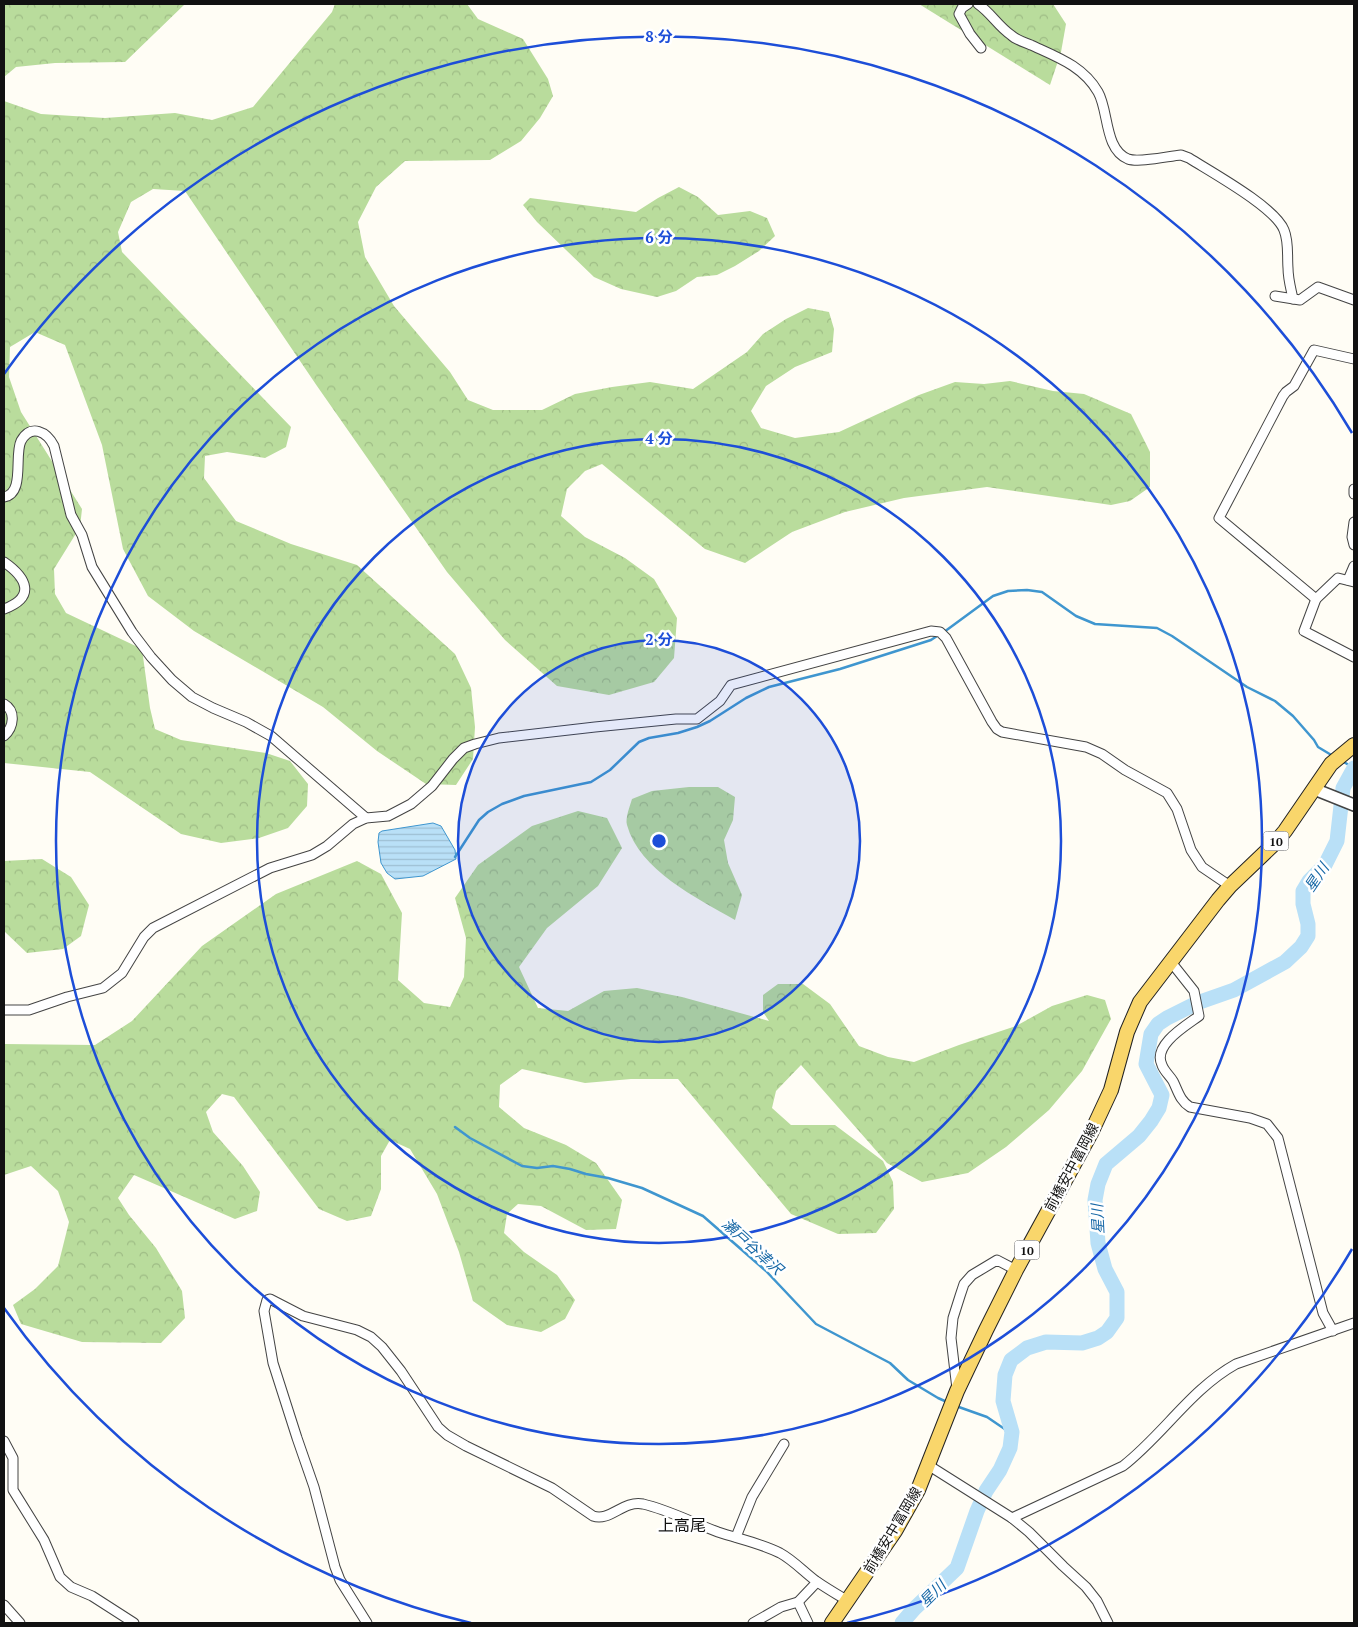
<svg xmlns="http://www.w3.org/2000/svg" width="1358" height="1627" viewBox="0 0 1358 1627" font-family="'PT Serif','Noto Sans JP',serif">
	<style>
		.forest { fill: url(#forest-crowns) }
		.water { fill: url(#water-rules); stroke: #3f96cf }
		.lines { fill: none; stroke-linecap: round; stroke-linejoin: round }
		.stream { stroke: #3f96cf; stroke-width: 2.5 }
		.river { stroke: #b9e0f7; stroke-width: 15 }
		.minor-casing { stroke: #444; stroke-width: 11 }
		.tertiary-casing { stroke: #444; stroke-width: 14 }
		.primary-casing { stroke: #222; stroke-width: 16 }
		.minor { stroke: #fff; stroke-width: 9 }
		.tertiary { stroke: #fff; stroke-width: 11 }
		.primary { stroke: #f9d66b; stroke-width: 14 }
		.ring { fill: none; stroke: #1d4ed8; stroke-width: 2.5 }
		.labels { text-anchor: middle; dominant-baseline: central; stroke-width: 5; stroke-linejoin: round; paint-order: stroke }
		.shield { fill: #fff; stroke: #585858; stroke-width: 1 }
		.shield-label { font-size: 12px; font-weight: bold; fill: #111 }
		.street-label { font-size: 14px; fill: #111; stroke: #fff }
		.water-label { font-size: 15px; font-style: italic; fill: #1768a6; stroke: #fff }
		.quarter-label { font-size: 16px; fill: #111; stroke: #fff }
		.centre { fill: #1d4ed8; stroke: #fff; stroke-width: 2.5 }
		.ring-label { font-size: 15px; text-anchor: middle; font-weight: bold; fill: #1d4ed8; stroke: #fff; stroke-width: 5; stroke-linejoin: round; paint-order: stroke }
	</style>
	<defs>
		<pattern id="forest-crowns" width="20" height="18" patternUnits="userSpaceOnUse" patternTransform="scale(1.25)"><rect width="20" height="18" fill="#b9dc9c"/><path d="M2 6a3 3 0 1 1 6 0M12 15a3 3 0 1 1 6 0" fill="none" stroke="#9ebc85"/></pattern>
		<pattern id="water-rules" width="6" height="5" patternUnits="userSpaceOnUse" patternTransform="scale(1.25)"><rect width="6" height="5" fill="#b9e0f7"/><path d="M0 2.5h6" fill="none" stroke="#9ebfd3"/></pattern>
	</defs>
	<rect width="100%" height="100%" fill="#fffdf5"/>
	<!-- forest -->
	<g class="forest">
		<path d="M4,4H185L125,62L55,63L16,67L4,77Z"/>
		<path d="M335,4H467L478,19L523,39L548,79L553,96L540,118L521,141L490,160L405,161L376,187L358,222L365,257L394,306L450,372L468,400L493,410H542L575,394L612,387L650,382L693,389L747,352L763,334L786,319L808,308L829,312L834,329L832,352L795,367L766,386L751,411L761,428L795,438L839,432L919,395L955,382L984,384L1010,381L1053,391L1084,394L1131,414L1150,452V487L1130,501L1111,505L987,487L904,498L845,512L792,532L745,563L705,549L602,464L585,471L567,489L561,516L585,537L625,558L654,579L677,618L674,658L654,682L609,695L557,686L505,640L447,572L317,386L185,191L153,189L131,202L118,232L122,252L291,427L286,447L265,458L227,452L205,456L204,478L236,521L291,544L357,565L455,654L471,688L475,727L473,759L456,785L426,784L377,751L323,707L194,631L148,596L123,549L102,445L65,345L35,332L10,347L9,377L21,412L82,509L80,527L54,569L55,594L66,613L142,649L150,708L155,729L181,740L266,753L290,761L308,784L307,806L288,828L259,838L221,843L181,834L90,772L4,763V101L41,114L105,118L175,113L212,120L253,107L332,12Z"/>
		<path d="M919,4H1053L1066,24L1061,52L1050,85Z"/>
		<path d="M679,187L698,197L718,215L750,211L767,218L775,236L759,251L735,266L717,275L697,277L676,291L657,297L621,289L594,277L537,222L523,205L530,198L636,212L658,198Z"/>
		<path d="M689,787H718L735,797L733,820L724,840L728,863L742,895L735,920C697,898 639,870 627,825C625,818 630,806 632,799L652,791Z"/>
		<path d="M578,811L607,818L622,848L598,886L547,928L519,967L538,1008L568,1011L604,991L637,988L682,997L769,1021L763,1012V995L778,984H803L830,1004L859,1046L888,1057L914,1062L959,1045L1016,1026L1052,1006L1087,995L1105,1000L1111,1019L1082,1071L1049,1110L1006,1147L968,1173L922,1182L887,1163L801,1065L776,1091L772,1108L791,1125H835L883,1161L893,1182L894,1209L876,1233L838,1234L791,1214L678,1079H631L585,1083L522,1069L500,1085L499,1107L524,1128L566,1145L596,1163L622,1200L616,1229L586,1230L541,1206L518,1204L507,1214L504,1233L524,1252L557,1275L575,1300L565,1319L541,1332L507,1325L473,1301L459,1252L437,1194L410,1149L390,1140L381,1156V1189L371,1216L347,1221L319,1209L234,1097L222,1094L206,1112L213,1132L243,1166L260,1192L257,1211L235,1219L134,1175L118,1198L129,1215L156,1248L182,1291L185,1318L161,1343L82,1342L21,1324L13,1305L35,1289L58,1266L69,1222L58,1191L31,1166L4,1175V1044L95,1045L132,1021L202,946L276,894L357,861L381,874L402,913L398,980L424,1003L450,1007L464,977L466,938L455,898L478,865L532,826Z"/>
		<path d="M42,859L71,877L89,905L81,936L63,949L27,953L4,931V861Z"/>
	</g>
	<!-- water -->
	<path class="water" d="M433,823L441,826L455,850L456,859L423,876L395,879L387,873L381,863L378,842L379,833L382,831Z"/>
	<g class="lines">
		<!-- stream -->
		<g class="stream">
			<path d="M944,632L993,596L1008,591L1027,590L1042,592L1076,616L1095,624L1157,628L1172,636L1247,687L1275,701L1293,716L1314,740L1318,747L1333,756"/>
			<path d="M1342,761L1354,768"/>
			<path d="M455,857L479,820L488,812L502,804L524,796L591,782L610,770L639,742L649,738L678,733L697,727L710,721L746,698L769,687L840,669L931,640L940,634"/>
			<path d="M455,1127L470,1138L522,1166L537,1168L553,1166L570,1169L586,1174L608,1178L642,1188L703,1216L766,1271L816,1324L890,1363L908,1380L938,1398L947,1402"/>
			<path d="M956,1406L987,1417L1012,1434"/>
		</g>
		<!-- river -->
		<path class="river" d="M902,1623L914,1609L957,1568L977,1511L986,1491L1000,1470L1010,1448L1012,1432L1003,1401L1005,1375L1011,1360L1027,1348L1046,1342L1082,1343L1098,1338L1107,1332L1117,1318V1292L1105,1269L1098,1243L1095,1200L1098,1184L1106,1164L1139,1136L1151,1121L1159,1108L1162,1095L1146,1064L1151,1034L1158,1024L1167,1018L1197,1003L1234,990L1285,962L1301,947L1308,936V924L1303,904V891L1309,881L1325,865L1337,841L1343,788L1354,768"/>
		<!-- minor casing -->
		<g class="minor-casing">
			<g id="minor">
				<path d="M968,4L962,8L959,14L970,34L981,48"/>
				<path d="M978,4C991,13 998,26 1011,35C1016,40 1024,42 1031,45C1057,57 1083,66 1098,92C1109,111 1104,149 1128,159C1139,163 1169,156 1181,155L1189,158C1211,172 1275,207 1284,230C1289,242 1287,256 1288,268C1288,279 1291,289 1293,299"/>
				<path d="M1275,296L1300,300L1318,287L1354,300"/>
				<path d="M1354,489V494"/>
				<path d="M4,497C25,494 14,455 21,441C31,423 47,432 54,446L71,515L82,535L92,567L132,632L151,657L172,680L192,697L213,708L246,722L271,736L366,818"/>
				<path d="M1354,522L1352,537L1354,545"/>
				<path d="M4,562C27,578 36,597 4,609"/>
				<path d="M1348,580L1354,566"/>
				<path d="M1354,582L1338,578L1316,599L1304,631L1354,657"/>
				<path d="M1316,599L1219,518L1283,396L1286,392L1294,386L1314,350L1354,359"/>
				<path d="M4,704C16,711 14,727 4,736"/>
				<path d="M1171,962L1194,991L1199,1016C1187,1025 1152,1045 1162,1065C1164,1071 1170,1076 1173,1081C1178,1091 1180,1101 1190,1107L1250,1118L1267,1124L1278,1138L1323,1313L1333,1331"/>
				<path d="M4,1010H29L67,997L103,988L122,973L144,937L153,928L270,868L312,855L327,846L353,824L366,818L388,816L411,804L432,786L453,759L464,748L475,744L499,738L595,727L676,719H697L720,701L731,685L931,631L940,632L946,638L992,722L997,729L1002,732L1086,747L1102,754L1125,770L1167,793L1177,809L1191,850L1202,867L1230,886"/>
				<path d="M957,1389L951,1338L953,1318L960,1296L964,1284L972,1275L997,1260L1016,1270"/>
				<path d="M4,1441L13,1458V1490L44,1540L60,1577L71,1587L92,1596L134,1623"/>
				<path d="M928,1465L1012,1518L1029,1532L1063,1566L1086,1587L1097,1601L1108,1623"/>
				<path d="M1012,1518L1123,1466C1163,1435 1191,1389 1236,1364L1354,1323"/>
				<path d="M736,1537L752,1497L784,1444"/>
				<path d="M798,1602L808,1623"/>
				<path d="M4,1605L20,1623"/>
				<path d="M367,1623L340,1580L335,1567L314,1487L297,1438L273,1363L264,1311L267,1300L270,1299L303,1316L357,1330L371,1337L382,1347L401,1371L438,1427L447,1435L466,1446L552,1488L593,1516C610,1522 623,1500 643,1504C669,1510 693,1523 718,1532C739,1539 760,1543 780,1553C793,1560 804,1572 816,1581C826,1588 838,1595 848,1601"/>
				<path d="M753,1623L781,1607L798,1602L817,1582"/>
			</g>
		</g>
		<!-- tertiary casing -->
		<g class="tertiary-casing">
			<path id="tertiary" d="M1314,789L1354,805"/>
		</g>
		<!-- primary casing -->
		<g class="primary-casing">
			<path id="primary" d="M832,1623L895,1531L918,1490L957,1391L986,1330L1016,1270L1091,1133L1111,1090L1127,1032L1140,1002L1218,900L1230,886L1275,843L1285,831L1331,764L1354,745"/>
		</g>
		<!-- minor -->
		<use href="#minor" class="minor"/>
		<!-- tertiary -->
		<use href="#tertiary" class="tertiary"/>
		<!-- primary -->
		<use href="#primary" class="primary"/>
	</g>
	<!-- distance rings -->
	<circle cx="659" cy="841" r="201" fill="#1d4ed8" fill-opacity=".12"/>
	<g class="ring">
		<circle cx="659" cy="841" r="201"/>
		<circle cx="659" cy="841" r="402"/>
		<circle cx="659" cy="841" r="603"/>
		<path d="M1352 1249A804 804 0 0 1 847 1623M471 1623A804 804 0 0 1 4 1308M4 374A804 804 0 0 1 1352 433"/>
	</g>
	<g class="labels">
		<!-- shield labels -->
		<g class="shield">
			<rect x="1263.5" y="831.5" width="25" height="19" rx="4"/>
			<rect x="1014.5" y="1240.5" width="25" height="19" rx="4"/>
		</g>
		<g class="shield-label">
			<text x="1276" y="841">10</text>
			<text x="1027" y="1250">10</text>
		</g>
		<!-- street labels -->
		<g class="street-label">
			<text transform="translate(1071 1167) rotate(-62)">前橋安中富岡線</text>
			<text transform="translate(892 1530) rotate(-59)">前橋安中富岡線</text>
		</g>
		<!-- water labels -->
		<g class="water-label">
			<text transform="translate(1316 877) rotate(-56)">星川</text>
			<text transform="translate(1097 1219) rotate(-93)">星川</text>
			<text transform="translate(753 1246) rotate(42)">瀬戸谷津沢</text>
			<text transform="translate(932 1593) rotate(-45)">星川</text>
		</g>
		<!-- quarter labels -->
		<g class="quarter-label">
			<text x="682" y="1525">上高尾</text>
		</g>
	</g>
	<circle cx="659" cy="841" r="8" class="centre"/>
	<g class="ring-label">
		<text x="659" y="42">8 分</text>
		<text x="659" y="243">6 分</text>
		<text x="659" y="444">4 分</text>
		<text x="659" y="645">2 分</text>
	</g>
	<!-- border -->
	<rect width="1358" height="1627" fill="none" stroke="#111111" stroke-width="10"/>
</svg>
